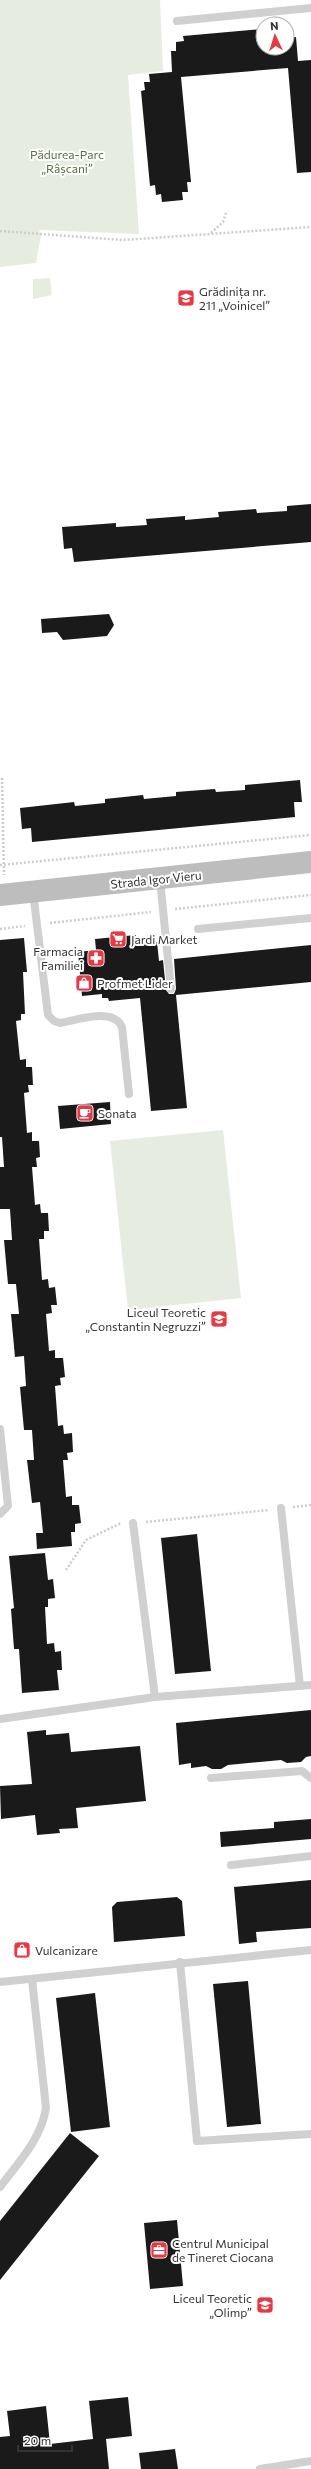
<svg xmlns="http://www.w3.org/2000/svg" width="311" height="2469" viewBox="0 0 311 2469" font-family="Commissioner,sans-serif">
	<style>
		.green { fill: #e6ecdf }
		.building { fill: #1a1a1a }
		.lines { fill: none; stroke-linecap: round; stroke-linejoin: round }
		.path { stroke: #cdcdcd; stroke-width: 2.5; stroke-dasharray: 2 2; stroke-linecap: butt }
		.service { stroke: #d0d0d0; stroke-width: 8 }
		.secondary { stroke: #bdbdbd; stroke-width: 22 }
		.labels { text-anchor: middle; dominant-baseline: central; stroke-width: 4; stroke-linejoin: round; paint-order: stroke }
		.park-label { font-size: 12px; fill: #56703f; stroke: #fff }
		.poi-label { font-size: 12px; fill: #333; stroke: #fff; text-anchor: start }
		.street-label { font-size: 12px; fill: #333; stroke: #fff }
	</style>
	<rect width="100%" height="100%" fill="#fff"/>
	<!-- green -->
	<g class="green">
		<path d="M0,0H160L163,71L128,75L139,234L39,230L41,235L36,263L0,267Z"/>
		<path d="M50,278L52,295L33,299V279Z"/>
		<path d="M223,1130L241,1298L128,1310L110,1141Z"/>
	</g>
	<!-- building -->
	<g class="building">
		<path d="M263,29V48H287L289,31V38L296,37L298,61L311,60V172L297,173L288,68L181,77L191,182H187L188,192H182L183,200L162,202L161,194L156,195L155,185L150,186L141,91L145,90L144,82H150L149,74L172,72L171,51H176V42L184,41L183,36Z"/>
		<path d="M311,504V542L74,562L72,548L64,549L62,527L116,523V527L147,525L146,519L185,516V520L219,517L218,512L256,509L257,513L287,511V506Z"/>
		<path d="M109,614L114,625L107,636L63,640L57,632L42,633L41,619Z"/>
		<path d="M300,780L302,802H294L295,817L32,842L31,828L22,829L20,808L74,802L75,806L105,803V799L143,795L144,799L176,796V792L215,789L216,792L245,790V785Z"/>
		<path d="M136,935L137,944L157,942L159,961L163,960L166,990L169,994H174L176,989L174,959L311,945V982L176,995L187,1108L151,1111L140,998L109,1001L108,998H102V994L82,996L78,952L96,950L95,939Z"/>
		<path d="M24,938L27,972H23L25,1014H21V1020L16,1021L20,1060L26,1059V1067H32L33,1085H28L29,1092L24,1093L27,1133L32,1132V1141H39L40,1157L36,1158L37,1167H32L35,1205L40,1204L41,1213H48L49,1231H44V1239H39L42,1280L48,1279L49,1288L55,1287L57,1305H51L52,1313L46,1314L49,1351L55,1350V1358H63L65,1377L60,1378L61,1385L55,1386L58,1426L63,1425L64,1434L72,1433L73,1452L67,1453L68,1460H63L66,1497L72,1496V1505H79L81,1523L75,1524V1532H71L72,1546L37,1549L36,1533H43L40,1502L32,1503L27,1460H34L32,1430H24L20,1387L26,1386L24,1356L15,1357L11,1314H19L16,1284H8L4,1240H12L10,1209H0V1167H4L2,1137H0V940Z"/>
		<path d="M110,1102L111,1124L60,1129L58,1106Z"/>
		<path d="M197,1534L211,1671L175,1674L161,1538Z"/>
		<path d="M45,1553L48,1580L53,1579L55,1598L48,1599V1607H45L47,1644L54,1643L55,1652L61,1651L62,1670H57L59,1690L22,1693L19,1649H14L11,1609L14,1608L9,1556Z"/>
		<path d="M311,1710V1756L306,1757L301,1762L287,1763L281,1760L228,1765L221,1769H212L206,1766L191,1768V1763L179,1765L176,1723Z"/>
		<path d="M46,1730V1735L69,1733L71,1752L140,1746L146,1801L76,1808L78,1828L59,1829L60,1833L37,1835L35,1815L1,1819L0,1786L32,1784L27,1732Z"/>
		<path d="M311,1819V1839L221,1847L220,1832L274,1828V1822Z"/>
		<path d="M311,1880V1928L256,1932L257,1942L239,1944L234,1887Z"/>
		<path d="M177,1897L182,1901L185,1936L114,1942L112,1907L117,1902Z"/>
		<path d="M248,1981L261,2124L227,2127L213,1984Z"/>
		<path d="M95,1993L110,2127L71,2132L56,1998Z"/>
		<path d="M70,2133L99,2156L0,2280V2221Z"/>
		<path d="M177,2220L183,2286L150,2289L144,2223Z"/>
		<path d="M128,2397L132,2436L106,2439L109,2469H0V2437L10,2436L7,2411L46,2406L50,2444L93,2439L89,2401Z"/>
		<path d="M175,2449L178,2469H141L139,2453Z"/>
	</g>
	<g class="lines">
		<!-- path -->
		<g class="path">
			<path d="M0,231L123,240L311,227"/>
			<path d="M211,233L223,222L226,213"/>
			<path d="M2,778L4,875"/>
			<path d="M0,865L311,835"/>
			<path d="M175,909L311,895"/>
			<path d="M50,923L151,912"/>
			<path d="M0,929L25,926"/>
			<path d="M293,1507L311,1505"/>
			<path d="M146,1522L269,1510"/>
			<path d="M66,1570L86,1540L121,1523"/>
		</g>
		<!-- service -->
		<g class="service">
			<path d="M177,21L311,8"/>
			<path d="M160,880L171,989"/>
			<path d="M33,892L48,1015L54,1021L60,1023C78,1020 113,1007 122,1027L129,1094"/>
			<path d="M198,929L311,918"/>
			<path d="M0,1429L8,1506L0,1514"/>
			<path d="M281,1508L300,1686"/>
			<path d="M133,1523L155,1697"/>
			<path d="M0,1719L155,1697L311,1685"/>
			<path d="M211,1778L302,1771L311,1778"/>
			<path d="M231,1865L311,1856"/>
			<path d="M180,1962L197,2141L311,2134"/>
			<path d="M0,1982L311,1950"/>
			<path d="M0,2187C19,2162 41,2139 46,2108L32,1979"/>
			<path d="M260,2469L311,2461"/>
		</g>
		<!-- secondary -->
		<path class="secondary" d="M0,895L311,862"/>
	</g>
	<!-- icons -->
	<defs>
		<g id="school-square" transform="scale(0.9)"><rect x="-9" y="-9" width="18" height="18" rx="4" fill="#e63946" stroke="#fff"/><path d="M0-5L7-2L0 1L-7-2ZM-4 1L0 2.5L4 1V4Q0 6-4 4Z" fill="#fff"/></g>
		<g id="supermarket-square" transform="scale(0.9)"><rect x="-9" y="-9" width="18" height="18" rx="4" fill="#e63946" stroke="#fff"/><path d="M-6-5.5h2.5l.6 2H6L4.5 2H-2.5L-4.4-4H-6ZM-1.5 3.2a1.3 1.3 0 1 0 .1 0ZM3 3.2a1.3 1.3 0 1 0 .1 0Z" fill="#fff"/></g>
		<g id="pharmacy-square" transform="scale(0.9)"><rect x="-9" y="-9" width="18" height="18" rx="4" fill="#e63946" stroke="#fff"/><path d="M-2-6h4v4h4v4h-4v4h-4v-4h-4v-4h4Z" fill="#fff"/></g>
		<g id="shop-square" transform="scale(0.9)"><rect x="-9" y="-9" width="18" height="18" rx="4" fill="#e63946" stroke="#fff"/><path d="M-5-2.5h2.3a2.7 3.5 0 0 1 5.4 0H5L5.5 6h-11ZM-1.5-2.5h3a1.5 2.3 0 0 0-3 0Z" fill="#fff"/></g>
		<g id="cafe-square" transform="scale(0.9)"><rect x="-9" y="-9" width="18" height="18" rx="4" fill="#e63946" stroke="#fff"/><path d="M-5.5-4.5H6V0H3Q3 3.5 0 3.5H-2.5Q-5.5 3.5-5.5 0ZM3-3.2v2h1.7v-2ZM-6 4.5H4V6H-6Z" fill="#fff"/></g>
		<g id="office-square" transform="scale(0.9)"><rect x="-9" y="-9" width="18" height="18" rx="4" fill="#e63946" stroke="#fff"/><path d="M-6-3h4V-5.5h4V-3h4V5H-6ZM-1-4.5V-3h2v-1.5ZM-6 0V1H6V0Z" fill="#fff"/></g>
	</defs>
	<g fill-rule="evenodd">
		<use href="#school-square" x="186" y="298"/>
		<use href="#supermarket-square" x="118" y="939"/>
		<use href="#pharmacy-square" x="96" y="958"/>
		<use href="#shop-square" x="84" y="983"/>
		<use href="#cafe-square" x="85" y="1113"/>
		<use href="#school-square" x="219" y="1319"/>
		<use href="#shop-square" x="22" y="1950"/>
		<use href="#office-square" x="159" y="2250"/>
		<use href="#school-square" x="265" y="2305"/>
	</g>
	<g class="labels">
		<!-- park labels -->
		<g class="park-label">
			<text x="67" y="154">Pădurea-Parc<tspan x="67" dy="14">„Râșcani”</tspan></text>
		</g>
		<!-- poi labels -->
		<g class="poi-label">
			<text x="199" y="291">Grădinița nr.<tspan x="199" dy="14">211 „Voinicel”</tspan></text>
			<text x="131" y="939">Jardi Market</text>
			<text x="83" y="951" text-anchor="end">Farmacia<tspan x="83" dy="14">Familiei</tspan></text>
			<text x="97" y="983">Profmet Lider</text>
			<text x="98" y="1113">Sonata</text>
			<text x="206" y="1312" text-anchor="end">Liceul Teoretic<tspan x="206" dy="14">„Constantin Negruzzi”</tspan></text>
			<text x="35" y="1950">Vulcanizare</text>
			<text x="172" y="2243">Centrul Municipal<tspan x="172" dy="14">de Tineret Ciocana</tspan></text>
			<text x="252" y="2298" text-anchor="end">Liceul Teoretic<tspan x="252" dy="14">„Olimp”</tspan></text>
		</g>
		<!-- street labels -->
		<g class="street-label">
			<text transform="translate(156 879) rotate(-6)">Strada Igor Vieru</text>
		</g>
	</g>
	<!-- north arrow -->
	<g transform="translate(275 36) rotate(356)"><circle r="19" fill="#ffffff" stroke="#adadad"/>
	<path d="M0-3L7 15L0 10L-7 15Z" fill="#e63946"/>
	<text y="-6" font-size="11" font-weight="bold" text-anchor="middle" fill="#333333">N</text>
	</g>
	<!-- scale -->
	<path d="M18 2445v6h54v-6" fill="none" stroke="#333333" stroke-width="2"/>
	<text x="24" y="2445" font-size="12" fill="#333333" stroke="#ffffff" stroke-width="3" paint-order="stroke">20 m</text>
</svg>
